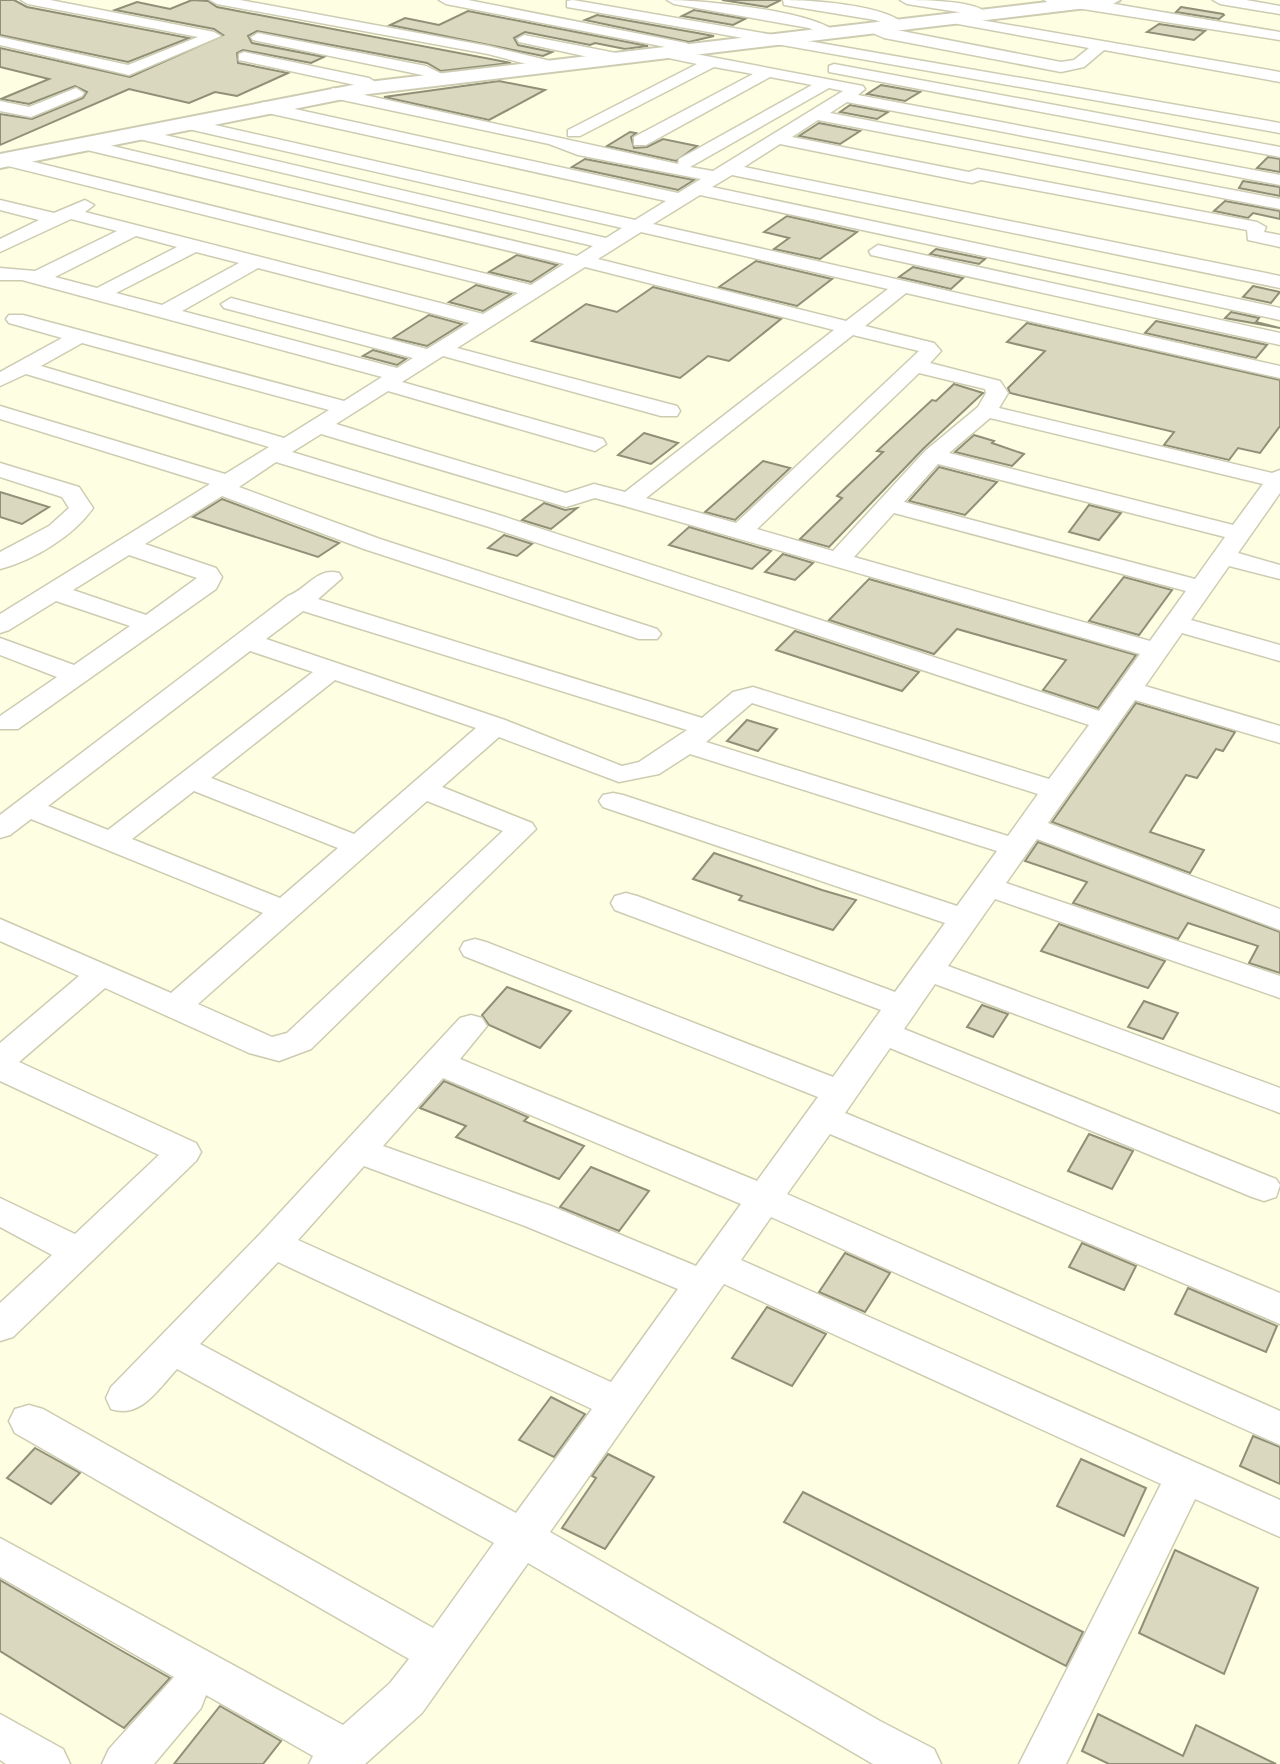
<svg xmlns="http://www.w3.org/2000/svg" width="1280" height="1764" viewBox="0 0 1280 1764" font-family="'Source Sans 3',sans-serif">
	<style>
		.building { fill: #dad9bf; stroke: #908f77; stroke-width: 2 }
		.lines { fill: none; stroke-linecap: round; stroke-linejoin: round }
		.street-casing { stroke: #cdccb2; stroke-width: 3 }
		.secondary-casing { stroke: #cdccb2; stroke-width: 4 }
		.street { fill: #fff; fill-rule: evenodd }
		.secondary { fill: #fff; fill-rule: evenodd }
	</style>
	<rect width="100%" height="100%" fill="#fefee2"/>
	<!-- building -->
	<g class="building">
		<path d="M0,0H14L27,7L189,38L128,62L0,35Z"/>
		<path d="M192,0L208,1L217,7L511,63L441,71L427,63L257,31L248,36L252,43L324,57L311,63L243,50L237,53L238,63L288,73L237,96L215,92L189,103L129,89L0,145V114L32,119L83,98L87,92L75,86L29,104L1,99L49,79L0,67V48L130,77L223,35L214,29L115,10L137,2L170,9Z"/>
		<path d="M722,0H781L767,7Z"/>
		<path d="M1181,7L1223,14L1224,15L1219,19L1176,12Z"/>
		<path d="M694,10L745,19L733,25L682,16Z"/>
		<path d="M468,11L648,46L625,49L595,43L590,45L525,32L514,38L518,45L552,52L543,56L390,25L405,18L439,25Z"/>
		<path d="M597,15L714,36L689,42L585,20Z"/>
		<path d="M1159,24L1205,31L1194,40L1147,32Z"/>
		<path d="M499,81L545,90L489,120L384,97Z"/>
		<path d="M881,85L920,92L905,101L867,94Z"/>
		<path d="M850,105L888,112L877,119L840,112Z"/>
		<path d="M819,123L860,131L840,144L799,136Z"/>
		<path d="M630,132L636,133L631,137L634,148L647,147L663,139L697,146L676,161L607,146Z"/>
		<path d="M1268,157L1280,159V172L1257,168Z"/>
		<path d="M585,159L694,180L678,190L572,167Z"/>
		<path d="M1243,181L1280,187V196L1239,188Z"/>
		<path d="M1225,201L1280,211V219L1253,213L1248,218L1214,211Z"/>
		<path d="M787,216L857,232L820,259L774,249L789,238L764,232Z"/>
		<path d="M936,249L985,259L979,264L930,254Z"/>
		<path d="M517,255L557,265L531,282L489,272Z"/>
		<path d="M756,261L832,279L797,306L719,287Z"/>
		<path d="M913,267L963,278L951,289L899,277Z"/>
		<path d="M476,285L511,294L483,311L449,302Z"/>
		<path d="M1253,286L1280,292L1271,303L1243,297Z"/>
		<path d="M653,287L781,319L729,361L708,356L680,378L532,341L586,304L617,312Z"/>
		<path d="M1231,312L1259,318L1256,322L1280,328L1225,318Z"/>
		<path d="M429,315L462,324L427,346L393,338Z"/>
		<path d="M1156,321L1267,345L1256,358L1145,333Z"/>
		<path d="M1027,323L1280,380V426L1260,453L1238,448L1229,460L1164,445L1174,432L1010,393L1008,388L1045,351L1007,342Z"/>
		<path d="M373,350L406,359L397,365L363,356Z"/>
		<path d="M954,384L983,393L923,449L829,547L800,539L842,498L837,496L883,452L877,451L932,400L936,401Z"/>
		<path d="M644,433L678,443L651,464L618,455Z"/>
		<path d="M974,435L994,441L992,443L1024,454L1012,466L955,452Z"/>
		<path d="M763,461L790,468L735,520L705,512Z"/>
		<path d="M939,467L997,482L965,515L909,501Z"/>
		<path d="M0,492L49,507L22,524L0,517Z"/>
		<path d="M222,499L339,543L318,557L193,517Z"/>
		<path d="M544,503L565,510L577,508L551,529L522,520Z"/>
		<path d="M1089,505L1121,513L1099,540L1069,532Z"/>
		<path d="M689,527L771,551L752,569L669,545Z"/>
		<path d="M504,535L532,544L517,556L488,548Z"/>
		<path d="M783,554L813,563L795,580L765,572Z"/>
		<path d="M1124,577L1172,590L1139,635L1089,621Z"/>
		<path d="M869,579L1136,655L1098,708L1043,690L1066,660L957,629L934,654L829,620Z"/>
		<path d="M795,631L919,672L902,691L776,650Z"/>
		<path d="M1136,703L1235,732L1223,751L1216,749L1197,778L1186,775L1150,832L1204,850L1190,873L1052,822Z"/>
		<path d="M747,720L777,729L758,751L727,741Z"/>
		<path d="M1038,842L1280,932V973L1249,963L1258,946L1188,923L1178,939L1073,903L1087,882L1025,861Z"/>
		<path d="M714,853L822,890L856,900L833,930L770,910L739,900L742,896L693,879Z"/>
		<path d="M1059,924L1165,961L1148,988L1041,951Z"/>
		<path d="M507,987L571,1011L540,1048L489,1025L482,1015Z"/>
		<path d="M1144,1001L1178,1013L1163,1039L1128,1027Z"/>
		<path d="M982,1005L1008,1014L993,1037L967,1027Z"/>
		<path d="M444,1081L528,1117L524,1121L584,1146L559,1179L456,1137L466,1126L420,1108Z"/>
		<path d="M1089,1134L1133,1151L1112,1189L1068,1171Z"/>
		<path d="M591,1167L649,1191L619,1231L560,1207Z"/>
		<path d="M1082,1243L1136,1266L1124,1290L1069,1267Z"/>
		<path d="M845,1253L890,1273L865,1312L819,1292Z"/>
		<path d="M1188,1288L1277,1326L1266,1352L1175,1314Z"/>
		<path d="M767,1307L826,1334L792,1386L732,1358Z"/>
		<path d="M551,1397L585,1414L554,1457L519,1440Z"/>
		<path d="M1253,1436L1280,1447V1484L1240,1466Z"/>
		<path d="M35,1448L80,1473L51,1504L7,1478Z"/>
		<path d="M608,1454L654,1477L605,1549L562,1528L596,1478L592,1476Z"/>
		<path d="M1081,1459L1146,1488L1124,1536L1057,1506Z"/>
		<path d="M803,1492L1083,1632L1066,1666L784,1522Z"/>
		<path d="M1175,1550L1258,1588L1224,1674L1139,1633Z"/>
		<path d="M0,1580L122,1651L170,1678L124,1728L0,1651Z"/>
		<path d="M220,1706L281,1741L263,1764H174Z"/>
		<path d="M1098,1714L1183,1756L1196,1725L1276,1764H1109L1082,1751Z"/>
	</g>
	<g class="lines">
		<!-- street casing -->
		<g class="street-casing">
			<g id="street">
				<path d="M21,0H50L214,32L221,36L129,75L0,45V37L128,65L198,37L28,4Z"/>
				<path d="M210,0H240L488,46L559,63L562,66L554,71L488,54L217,4Z"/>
				<path d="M439,0H468L686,43L693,47L686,51L446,4Z"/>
				<path d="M573,0L1280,123V133L567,7V1Z"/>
				<path d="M667,0C701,0 817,11 838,34L831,38L809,28L674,4Z"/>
				<path d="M783,0C811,0 885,5 904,24L897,28L875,20L784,5Z"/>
				<path d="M900,0C920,0 969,0 984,11L977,15L907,4Z"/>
				<path d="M1044,0H1091L1280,32V40L1051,4Z"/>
				<path d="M1213,0H1246L1280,6V14L1220,4Z"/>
				<path d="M952,15L1280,72V82L1104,50L1084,67L1061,72L884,38L864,29L871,25L1061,62L1074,60L1089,48L947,22V16Z"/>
				<path d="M258,33L426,66L452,79L444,84L422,75L253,40L251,37Z"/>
				<path d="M524,35L616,53L624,58L616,63L519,42L517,39Z"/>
				<path d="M664,48L863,86L865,89L858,95L1280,175V185L847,102L830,113L1280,199V209L818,120L792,137L969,172L978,169L1257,222L1266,227L1264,232L1280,235V247L1248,240L1247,230L981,180L972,183L780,144L744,167L1280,276V288L732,175L712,187L1280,308V320L700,195L653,224L1280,366V378L906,293L865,326L934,343L941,351L930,363L1000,381L1008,393L999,408L1272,473L1280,470V493L1238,553L1280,565V579L1229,566L1191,620L1280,645V661L1182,633L1145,686L1280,726V743L1135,700L1048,823L1280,909V930L1037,839L1006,883L1280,976V998L995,899L948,966L1280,1088V1113L935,984L904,1029L1276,1179L1280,1185L1276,1197L1264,1201L1252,1197L890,1048L845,1113L1280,1293V1324L830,1134L787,1194L1280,1411V1445L771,1217L741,1260L1280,1500V1537L1195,1499L1066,1764H1019L1161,1484L724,1284L550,1532L880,1721L934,1749L941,1764H873L528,1563L422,1713L365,1764H309L313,1756L206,1695L201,1708L154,1764H102L109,1749L174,1677L0,1577V1538L343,1725L390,1683L409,1659L15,1433L9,1421L15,1409L29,1405L43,1409L433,1628L494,1543L177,1369C158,1389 141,1419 111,1409L106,1398L111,1387L260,1234L460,1018L471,1015L482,1018L487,1026L460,1059L757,1181L818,1097L464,956L460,949L464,942L475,939L486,942L833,1077L881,1010L615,910L611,903L615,896L626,893L637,896L895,992L945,923L603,807L599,801L603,795L613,793L623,795L957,906L997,851L690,754L659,774L619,782L499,737L442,787L532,823L536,829L311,1049L279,1061L249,1053L105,988L19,1062L196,1143L201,1152L196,1161L13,1337L0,1341V1303L52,1255L0,1227V1198L75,1234L159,1155L0,1081V1043L79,976L0,941V919L171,993L263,913L31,819L10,835L0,838V815L288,596C307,589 317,567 339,573L342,578L318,599L702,718L733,692L753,687L1049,779L1089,725L486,526L276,462L239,487L380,539L657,629L661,634L657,639H639L364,549L222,496L145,544L216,568L222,577L216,589L18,729H0V716L57,677L0,655V638L74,665L130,626L56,601L9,630L0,633V614L210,484L0,419V406L225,474L269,447L26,374L0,386V372L62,338L9,323L6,319L9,315H23L344,401L382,377L22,280H0V268L35,271L117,231L71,219L0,252V239L39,220L0,210V200L54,213L85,200L94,205L85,212L483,314L518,293L0,164V156L6,155L531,285L564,264L83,149L75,144L83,139L577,256L593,246L135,138L127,133L135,128L606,238L622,228L184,128L176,123L184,118L635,220L666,201L263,112L255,107L263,102L678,193L701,179L578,155L549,144L333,98L325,93L333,88L678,164L679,159L812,85L770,77L646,145H634V137L753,74L714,67L580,136H568V130L697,64L659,56V50ZM829,88L843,91L713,171L690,167ZM641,232L888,289L846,321L598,259ZM136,236L177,247L97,288L55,277ZM196,252L239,263L162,305L116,293ZM585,267L834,330L625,492L594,484L566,493L336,424L388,391L595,451L606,444L603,439L402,382L443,356L661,416H677L680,411L677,406L457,348ZM258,268L469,323L427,349L231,298L221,304L224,308L413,358L397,368L182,311ZM853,335L919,351L736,523L646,498ZM82,343L329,410L284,438L41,366ZM919,373L985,389L986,393L978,407L925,451L833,551L757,529ZM990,418L1263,484L1233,525L949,453ZM321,434L566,507L595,498L621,505L1140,654L1099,711L502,516L292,452ZM938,464L1225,537L1195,579L904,502ZM894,513L1186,591L1150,641L854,557ZM129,555L197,578L146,615L73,590ZM303,611L687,730L639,762L622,766L505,720L266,639ZM250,651L313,672L108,830L48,806ZM335,680L476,728L354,834L211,778ZM752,703L1038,794L1008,836L706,742ZM194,791L338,848L280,898L132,839ZM427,801L503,831L287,1033L272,1037L198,1004ZM443,1078L741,1204L696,1266L551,1206L383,1146ZM364,1166L525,1226L678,1289L611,1382L298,1240ZM278,1262L592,1409L516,1513L200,1344Z"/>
				<path d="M244,52L369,78L377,83L369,88L239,60V54Z"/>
				<path d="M834,64L1280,147V157L829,72V66Z"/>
				<path d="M76,88L84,93L82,96L31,117L0,111V101L29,107Z"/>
				<path d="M878,245L1280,333V345L871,255L869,251Z"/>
				<path d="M0,463L79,487L93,508C74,536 32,561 0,569V552L49,526L69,508L62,497L0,477Z"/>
				<path d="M0,1714L63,1749L70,1764H6L0,1760Z"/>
			</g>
		</g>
		<!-- secondary casing -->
		<g class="secondary-casing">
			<path id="secondary" d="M1064,0H1120L1111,5L368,94L0,168V154L368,82Z"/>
		</g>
		<!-- street -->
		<use href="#street" class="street"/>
		<!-- secondary -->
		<use href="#secondary" class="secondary"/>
	</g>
</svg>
